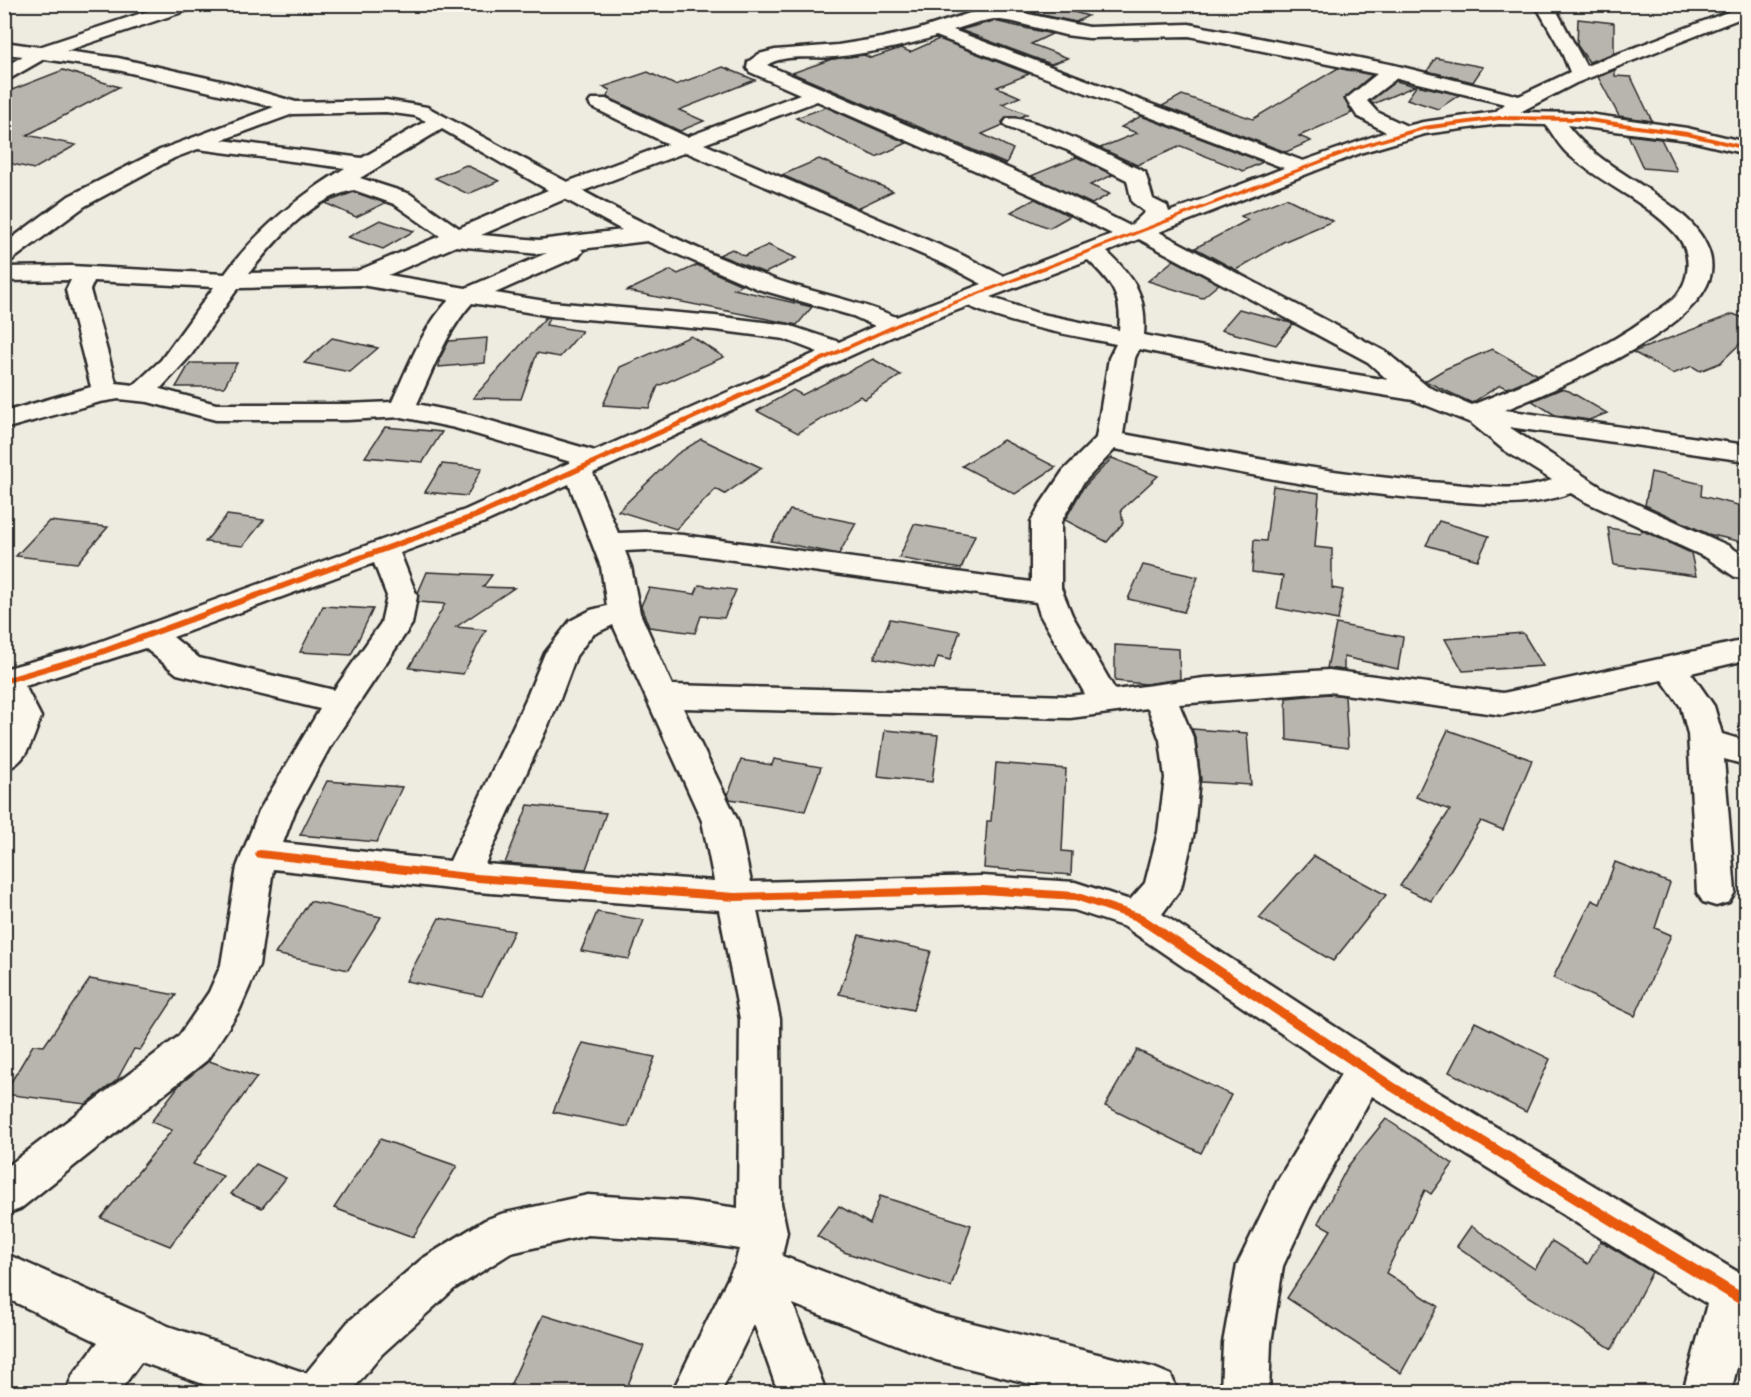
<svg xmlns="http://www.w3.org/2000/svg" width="1751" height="1397" viewBox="0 0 1751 1397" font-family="Caveat,sans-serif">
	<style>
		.building { fill: #b8b5ae; stroke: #2b2b2b; stroke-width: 1.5 }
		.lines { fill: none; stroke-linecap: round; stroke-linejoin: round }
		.minor-casing { stroke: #2b2b2b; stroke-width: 5 }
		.minor { fill: #fbf7ec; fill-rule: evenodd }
		.cycleway-casing { stroke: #fbf7ec; stroke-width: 4 }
		.cycleway { fill: #e8590c; fill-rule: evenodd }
	</style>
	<rect width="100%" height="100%" fill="#eeebe0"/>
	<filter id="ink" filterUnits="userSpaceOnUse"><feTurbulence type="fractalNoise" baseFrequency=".0167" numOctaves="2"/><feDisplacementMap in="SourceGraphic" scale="12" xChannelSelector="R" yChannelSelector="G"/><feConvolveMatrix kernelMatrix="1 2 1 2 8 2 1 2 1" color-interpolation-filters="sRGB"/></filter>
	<g filter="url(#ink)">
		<!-- building -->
		<g class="building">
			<path d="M1050,5L1088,16L1076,22L1033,13Z"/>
			<path d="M1578,19L1614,23V53L1589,62L1577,45Z"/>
			<path d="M994,21L1052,34L1031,44L1068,58L1051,64L960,30Z"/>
			<path d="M939,39L1029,74L997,87L1020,97L1002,104L1027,114L1021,117H1007L1002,122L1003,125L982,134L1013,149L1006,164L792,73L832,59L864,55L871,58L901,48L910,52Z"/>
			<path d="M1436,58L1483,67L1473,82L1427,71Z"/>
			<path d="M723,67L755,80L679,110L704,121L680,131L607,97L610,90L603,87L648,72L675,85Z"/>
			<path d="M1338,68L1372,75L1344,99L1352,113L1299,136L1311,141L1286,152L1162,106L1182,95L1253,119Z"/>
			<path d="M63,70L119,87L27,135L76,145L34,169L4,162V93Z"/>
			<path d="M1615,70V76L1631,77L1652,121L1619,116L1598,77Z"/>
			<path d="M1396,81L1415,86L1373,104L1370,101Z"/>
			<path d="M1417,85L1459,95L1438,109L1407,99Z"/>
			<path d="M826,107L907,143L876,157L796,118Z"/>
			<path d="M1141,116L1263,162L1243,171L1181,146L1137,165L1100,148L1137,133L1121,127Z"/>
			<path d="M1628,135L1661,139L1677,171L1643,168Z"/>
			<path d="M1077,157L1113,175L1090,185L1110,194L1092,204L1031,176Z"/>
			<path d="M819,159L893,191L858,208L782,175Z"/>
			<path d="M466,165L499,181L468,194L435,178Z"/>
			<path d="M354,192L385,203L356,217L325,203Z"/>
			<path d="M1286,198L1333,221L1283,242L1236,270L1195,248L1248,220L1241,216Z"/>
			<path d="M1035,199L1037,200L1070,216L1049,228L1011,212Z"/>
			<path d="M380,220L414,231L383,249L348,237Z"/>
			<path d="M768,245L796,258L765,273L719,255L732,249L744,256Z"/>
			<path d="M1174,260L1219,284L1202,298L1148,281Z"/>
			<path d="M697,265L742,285L734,289L812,307L797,325L627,291L671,270L678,274Z"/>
			<path d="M1239,309L1291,323L1293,324L1276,345L1221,330Z"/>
			<path d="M1733,314L1746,319V338L1720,363L1700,371L1692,366L1673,374L1633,352Z"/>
			<path d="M546,317L549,318L546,325L582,331L560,357L537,353L521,399L473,398Z"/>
			<path d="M691,336L724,357L658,386L649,408L603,405L620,367Z"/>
			<path d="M332,338L378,348L350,372L304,363Z"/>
			<path d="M487,338L485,363L439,367V360L449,341Z"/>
			<path d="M1492,349L1538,375L1510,387L1506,388L1500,385L1472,403L1425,381L1445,369Z"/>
			<path d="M873,359L901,375L865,399L860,396L798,433L757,411L793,390L802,395Z"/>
			<path d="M190,363H237L224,387H176Z"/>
			<path d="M1561,389L1569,391L1607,413L1589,420L1555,415L1532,401Z"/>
			<path d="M385,427L442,432L423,462L365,457Z"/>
			<path d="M701,439L762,468L725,494L716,489L676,529L618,511L677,454Z"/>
			<path d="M1003,440L1056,467L1015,494L962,466Z"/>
			<path d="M1112,458L1158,476L1121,510L1123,523L1107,542L1065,520L1083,488Z"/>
			<path d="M442,464L482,468L467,496L425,492Z"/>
			<path d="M1651,472L1702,484L1701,496L1746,507V543L1708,534L1645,505Z"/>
			<path d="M1273,486L1319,493L1315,547L1332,549V588L1343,590L1338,620L1277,608L1283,576L1252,572L1254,540L1266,541Z"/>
			<path d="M790,510L856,523L839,554L771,541Z"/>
			<path d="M227,515L264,520L243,546L205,542Z"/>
			<path d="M49,521L108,527L77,563L16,556Z"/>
			<path d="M1439,521L1489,536L1478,560L1426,545Z"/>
			<path d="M914,524L975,535L961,569L899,558Z"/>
			<path d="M1608,528L1640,533L1641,530L1691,553L1696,576L1614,565Z"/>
			<path d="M1143,565L1198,577L1184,612L1128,599Z"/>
			<path d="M427,572L492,575L483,587L514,588L456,627L486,630L463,674L409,668L445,604L418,602V593Z"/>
			<path d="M699,585L736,590L724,618L701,616L695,633L649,627L641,606L649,588L695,594Z"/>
			<path d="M323,606L373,609L351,655L300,652Z"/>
			<path d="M890,619L960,631L950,660L938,657L934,669L874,658Z"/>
			<path d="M1336,624L1403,637L1398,669L1344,657V670L1327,668Z"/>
			<path d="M1523,633L1543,666L1463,671L1445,639Z"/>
			<path d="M1115,645L1179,649L1180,679L1146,684L1115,681Z"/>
			<path d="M1329,694L1345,696L1348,748L1287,740L1286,698Z"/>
			<path d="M1192,729L1247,733L1251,785L1201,782L1196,740Z"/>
			<path d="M885,730L938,735L932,782L878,776Z"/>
			<path d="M1448,730L1532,760L1503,830L1481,821L1431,901L1400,886L1450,810L1416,797Z"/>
			<path d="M774,759L821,767L805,811L730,799L728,795L741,760L772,765Z"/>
			<path d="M996,763L1066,769L1062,851L1072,852L1071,875L984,868L987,821H991Z"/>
			<path d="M327,781L402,787L377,842L300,835Z"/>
			<path d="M528,805L606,813L586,869L505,863Z"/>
			<path d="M1314,856L1386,895L1333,961L1259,918Z"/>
			<path d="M1615,862L1670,883L1655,928L1671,935L1635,1016L1553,978L1592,900L1600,904Z"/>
			<path d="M310,901L381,917L348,970L275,954Z"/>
			<path d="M597,912L644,920L629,959L581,951Z"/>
			<path d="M439,918L514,931L482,996L406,981Z"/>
			<path d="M859,935L931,951L913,1010L839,994Z"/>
			<path d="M90,979L176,995L140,1050L134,1049L117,1080L86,1104L4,1094L33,1045L44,1046Z"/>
			<path d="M1475,1022L1550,1059L1526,1112L1449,1072Z"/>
			<path d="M583,1043L655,1057L628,1127L553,1112Z"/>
			<path d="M1137,1050L1231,1095L1201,1153L1105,1106Z"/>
			<path d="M209,1061L257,1077L193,1164L223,1176L170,1246L101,1218L172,1130L151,1122L180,1084Z"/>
			<path d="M1386,1119L1453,1164L1431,1194L1425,1190L1386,1273L1438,1306L1401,1373L1287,1298L1331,1230L1318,1223L1348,1166Z"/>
			<path d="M380,1139L457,1166L413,1237L334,1208Z"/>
			<path d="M256,1164L286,1178L262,1208L231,1194Z"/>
			<path d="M880,1196L971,1225L951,1287L844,1252L817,1236L839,1206L870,1224Z"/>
			<path d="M1471,1226L1535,1269L1552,1241L1588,1264L1601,1241L1652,1272L1612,1349L1522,1292L1457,1246Z"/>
			<path d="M543,1315L644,1346L625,1392H507Z"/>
		</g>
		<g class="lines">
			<!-- minor casing -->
			<g class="minor-casing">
				<path id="minor" d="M169,4H197L194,8L66,51L118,58L230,83L296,102L386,100L427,107L567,182L668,144L592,107L589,103L592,99H606L687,137L800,94L750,72L747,68L748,62L759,54L775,50L838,45L881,38L917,30L970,13L994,9L1014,11L1089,27L1189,24L1394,65L1519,96L1570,72L1560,48L1535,4H1553L1586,66L1746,5V16L1576,83L1520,112L1581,113L1687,128L1746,142V154L1687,140L1567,125C1599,167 1650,184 1688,220C1705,237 1719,261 1707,285C1683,337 1558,388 1505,410L1746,445V461L1509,427L1604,489L1729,546L1746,557V579L1735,577L1707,558L1584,501L1571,493C1523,510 1485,503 1436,500C1327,492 1222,469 1115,449L1083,483L1061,522V588L1072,615L1115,690L1204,678L1329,670L1503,693L1746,640V660L1691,673L1714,706L1722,734L1746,741V765L1724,759L1735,892L1729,902L1716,906L1703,902L1697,892L1688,734L1681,707L1662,680L1503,715L1329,692L1179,704L1194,740L1199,778L1194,832L1181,888L1162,914L1406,1073L1746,1277V1331L1731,1392H1683L1707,1304L1372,1096L1310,1208L1283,1266L1271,1343L1269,1392H1221L1223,1343L1237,1265L1278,1180L1341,1074L1125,927L1074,910L983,904L757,911L780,1019L781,1203L787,1232L782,1256L936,1314L1154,1368L1171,1375L1178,1392H1063L936,1360L793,1304L826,1392H778L754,1324L721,1392H672L735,1264L739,1249L687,1241L588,1235L511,1253L454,1289L382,1354L351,1392H226L141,1362L119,1392H66L73,1375L98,1342L4,1297V1253L168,1326L306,1373L348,1322L422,1259L485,1220L501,1214L588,1195L687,1201L738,1208L740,1019L719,910L477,892L273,869L259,965L239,1011L207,1060L20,1209L4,1215V1169L179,1036L209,992L221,965L237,867L259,811L320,709L177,674L145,648L25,686L41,717C33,738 28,763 4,770V724L7,717L4,711V669L85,647L465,510L571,462L455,428L402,417L347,420H216L148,402L119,399L100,402L4,429V412L91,387L66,290L71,280L4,281V267L71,266L225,274C257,230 298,197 345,168L198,149L174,158L85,206L12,260L4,262V244L69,196L160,150L274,107L118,70L44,59L4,82V67L23,56L4,54V42L39,47ZM994,19L1014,22L1065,35L1089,38L1189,36L1377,74L1346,99L1357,116L1386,132L1303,161L953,30L978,22ZM936,36L1284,168L1169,212L1167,206L1153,199L1145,172C1119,160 1031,113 1007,119L1004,123L1007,127L1067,150L1127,180L1132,202L1145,212L1130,226L1054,188L767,65C785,53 814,59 835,57C868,53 904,47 936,36ZM1397,78L1505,104L1495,112L1423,122L1407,126L1377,112L1367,101ZM817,101L1038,198L1112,234L1003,276L960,254L704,144ZM386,112L415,116L426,121L362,158L222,140L293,114ZM1499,124L1546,125C1553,134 1559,146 1568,154C1601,184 1645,200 1675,233C1691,250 1692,276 1677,295C1670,304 1657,310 1648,317C1594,356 1533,380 1472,405L1428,387L1386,352L1159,232L1363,152L1425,134ZM442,129L548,190L459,228L410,194L360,178ZM686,152L944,264L982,284L896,317C856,300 814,293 774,279C708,255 644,225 583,191ZM354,190L394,204L440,236L357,271L249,273C275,241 311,198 354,190ZM565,199L622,230L539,240L481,235ZM1139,239L1368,362L1388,380L1284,363L1144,335C1147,296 1135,278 1107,252ZM647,241L758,289L853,316L875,326L839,342L788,325L715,316L551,302L495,293L579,256L583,251L581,249ZM456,246L539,254L547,253L466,288L388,275ZM1088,260C1111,282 1123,296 1119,330L1037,313L990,297ZM94,281L214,287L161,360L134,385L116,383L90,290ZM361,285L449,300C423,327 408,367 392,402L347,404H216L160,389L191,355L238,288ZM472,303L551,316L715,330L784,339L818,352L595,451L470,415L417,404C433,370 446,332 472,303ZM968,306C1015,326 1066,334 1116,344L1109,358L1096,438L1063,471L1040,505L1031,522V582L683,535L646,532L618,533L593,473L911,328ZM1139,349L1284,379L1413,400L1471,423L1504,450L1552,480C1517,493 1480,486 1443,483C1335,475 1230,454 1123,434L1135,358ZM569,484L601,567L607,606L591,610L570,621L545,653L526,699L450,861L283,843L295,811L332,743L412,624L417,596L400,553L485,522ZM646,550L683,553L1036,602L1040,615L1085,694L1070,696L672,685L640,613L631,567L625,551ZM374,563L387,596L381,623L334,690L199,658L173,637ZM613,625L702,821L714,881L485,864L560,699L576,656L592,635ZM683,708L1070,718L1148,708L1160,740L1165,778L1158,832L1145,883L1130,900L1075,882L983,876L751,882L738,821Z"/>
			</g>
			<!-- minor -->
			<use href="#minor" class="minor"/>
			<!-- cycleway casing -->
			<g class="cycleway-casing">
				<g id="cycleway">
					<path d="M1499,116L1581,117L1687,132L1746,146V150L1687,136L1581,121L1499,120L1424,130L1358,149L904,324L478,518L99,656L4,684V678L93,652L472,514L900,322L1354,147L1423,126Z"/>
					<path d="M260,850L477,874L735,893L983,886L1075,892L1142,914L1395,1083L1746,1295V1308L1742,1306L1387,1089L1134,920L1075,900L983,894L735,901L477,882L260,858L256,857L255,854L256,851Z"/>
				</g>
			</g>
			<!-- cycleway -->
			<use href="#cycleway" class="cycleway"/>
		</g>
	</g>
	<!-- margin -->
	<rect width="1751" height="1397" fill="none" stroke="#fbf7ec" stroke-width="24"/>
	<rect x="12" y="12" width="1727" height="1373" fill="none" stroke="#2b2b2b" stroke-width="2" filter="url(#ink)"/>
</svg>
